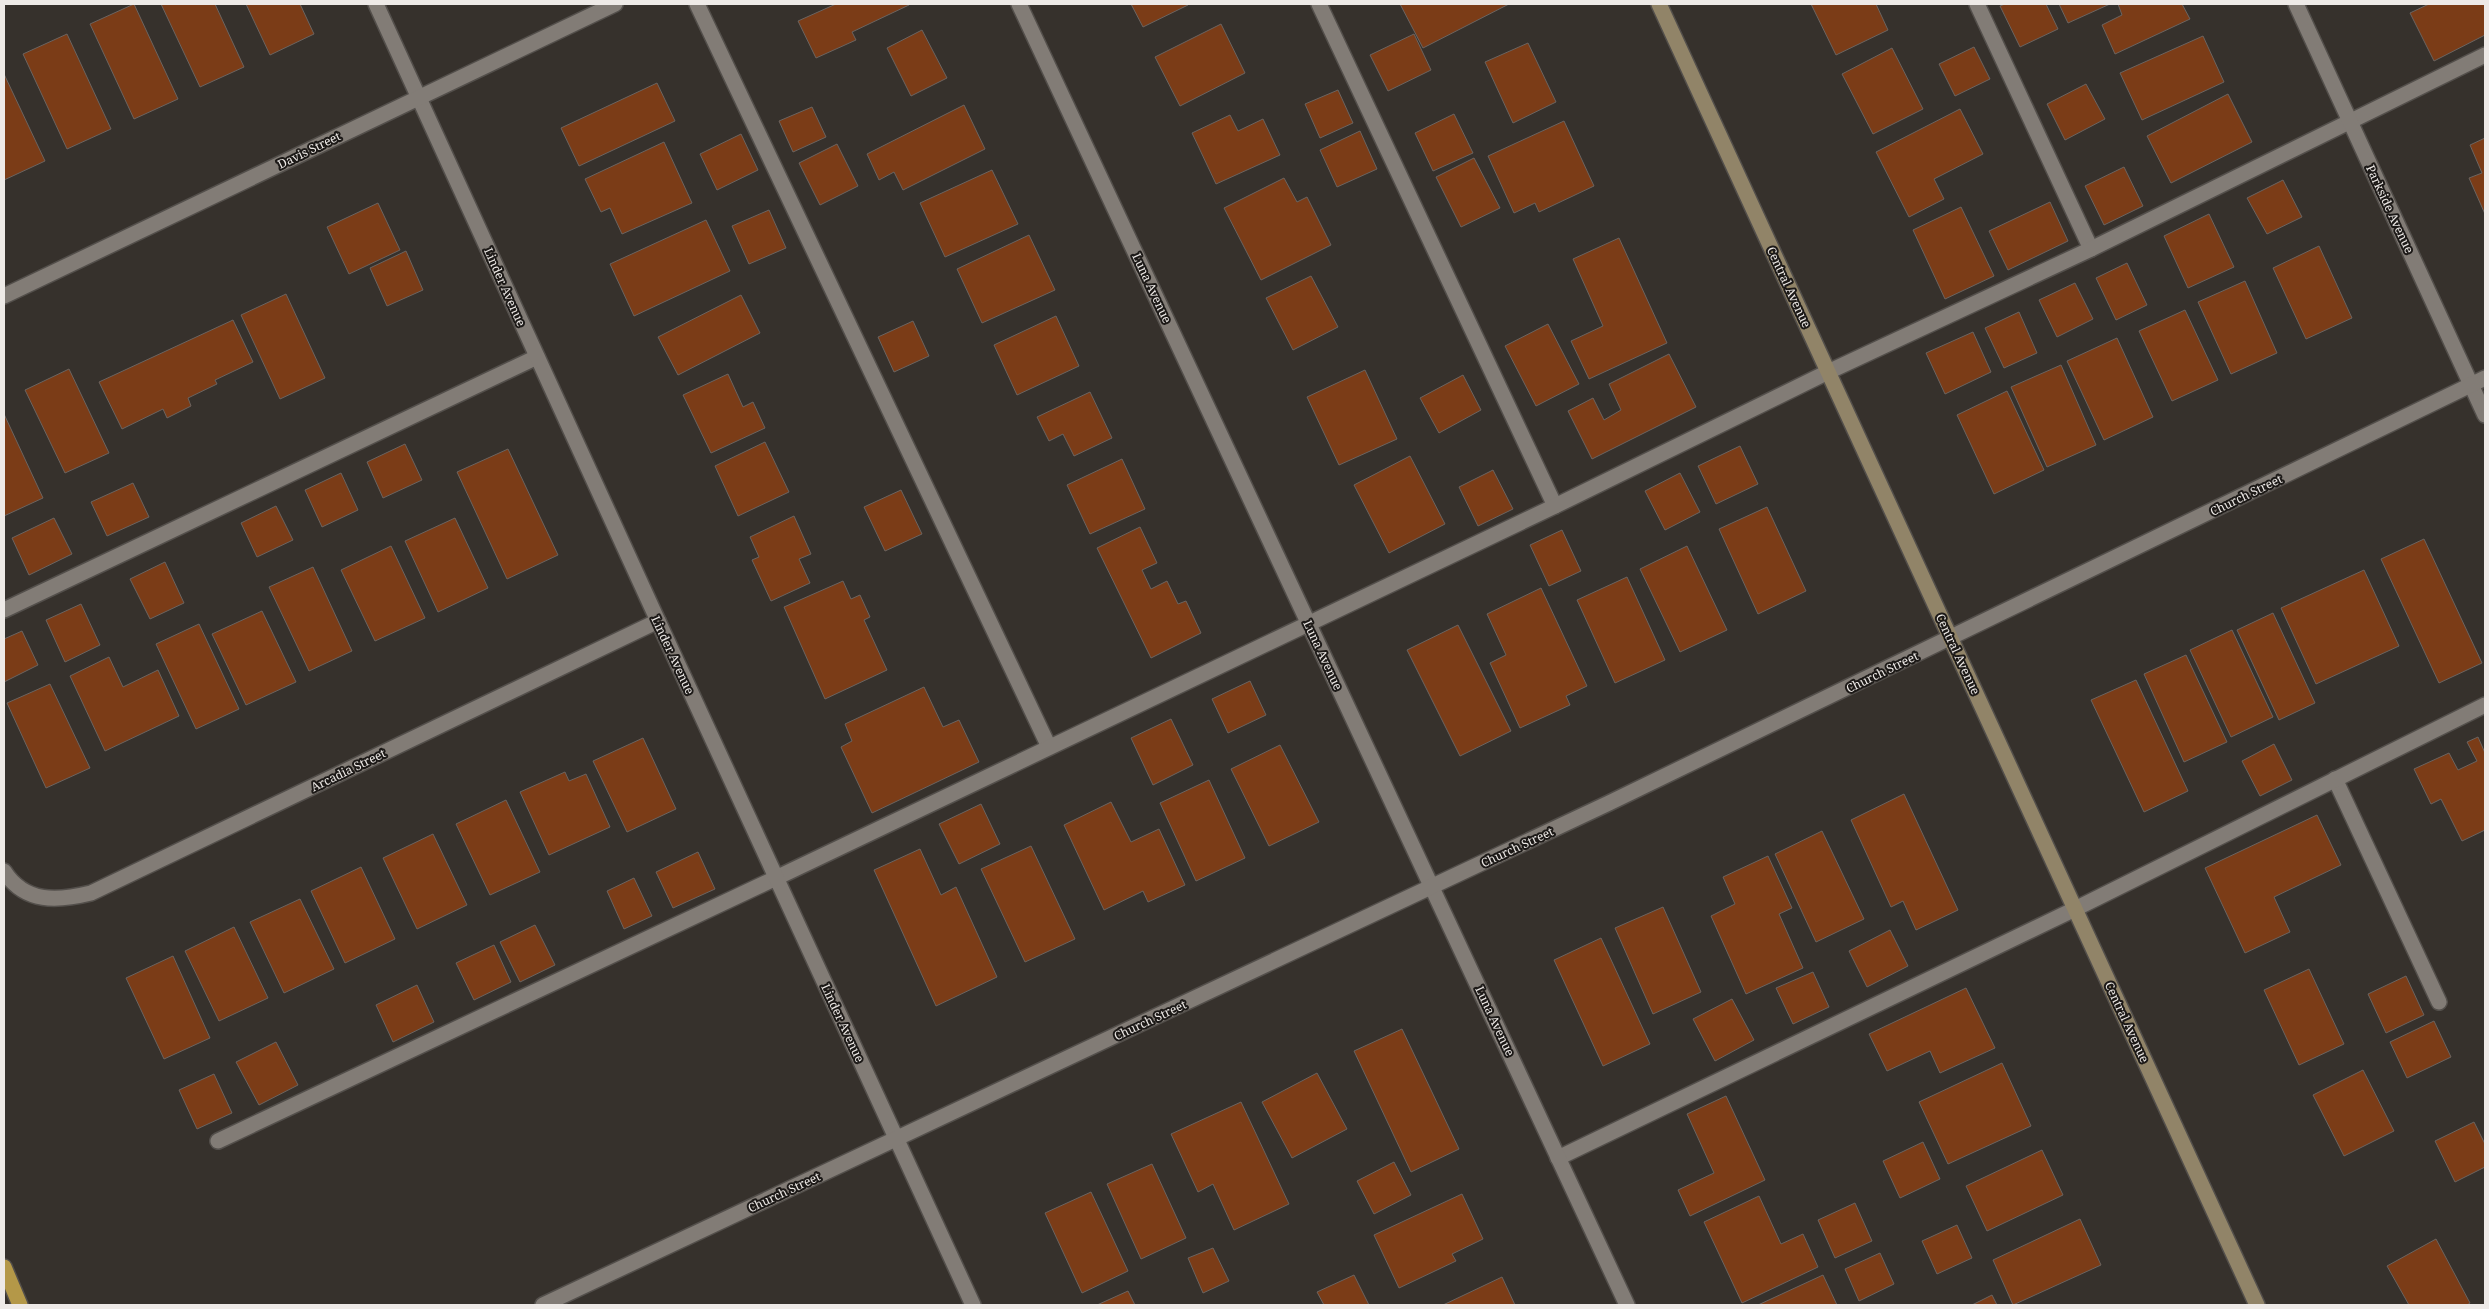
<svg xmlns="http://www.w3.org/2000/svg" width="2489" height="1309" viewBox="0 0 2489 1309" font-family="'Noto Serif',serif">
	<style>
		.building { fill: #7b3c17; stroke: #6b6460 }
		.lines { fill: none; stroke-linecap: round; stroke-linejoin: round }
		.service-casing { stroke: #534f4b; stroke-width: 18 }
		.minor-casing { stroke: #534f4b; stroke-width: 18 }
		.tertiary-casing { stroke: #534f4b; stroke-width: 18 }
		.secondary-casing { stroke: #534f4b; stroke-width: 18 }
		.motorway-casing { stroke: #534f4b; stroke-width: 18 }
		.service { stroke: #827c76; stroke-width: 15 }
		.minor { stroke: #827c76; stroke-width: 15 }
		.tertiary { stroke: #827c76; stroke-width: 15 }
		.secondary { stroke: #918468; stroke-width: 15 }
		.motorway { stroke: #b49848; stroke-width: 15 }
		.labels { text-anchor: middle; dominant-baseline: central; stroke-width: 4; stroke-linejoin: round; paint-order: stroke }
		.street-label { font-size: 12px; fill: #eeeae7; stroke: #1c1917 }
	</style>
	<rect width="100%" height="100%" fill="#36312c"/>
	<!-- building -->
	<g class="building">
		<path d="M134,4L178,99L134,119L90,24Z"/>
		<path d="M161,4H215L244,67L200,87Z"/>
		<path d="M246,4H300L314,34L270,55Z"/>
		<path d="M836,4H908L909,5L852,32L856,40L816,58L798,21Z"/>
		<path d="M1131,4H1187L1188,5L1143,27Z"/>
		<path d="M1400,4H1509L1423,48Z"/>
		<path d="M1811,4H1876L1888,30L1836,55Z"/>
		<path d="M2005,4H2046L2058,29L2020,47L2000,6Z"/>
		<path d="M2059,4H2110L2068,23Z"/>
		<path d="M2118,4H2182L2190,19L2115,54L2102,25L2122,15Z"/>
		<path d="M2429,4H2485V35L2434,61L2410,13Z"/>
		<path d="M1221,24L1245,73L1180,106L1155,57Z"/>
		<path d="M922,30L947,78L911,96L887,48Z"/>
		<path d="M67,34L111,129L67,149L23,54Z"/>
		<path d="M1414,34L1431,70L1388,91L1370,55Z"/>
		<path d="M2203,36L2224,82L2142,120L2120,73Z"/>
		<path d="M1528,43L1556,102L1513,123L1485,62Z"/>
		<path d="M1974,47L1990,79L1955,96L1939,64Z"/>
		<path d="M1892,48L1923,109L1873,134L1842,74Z"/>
		<path d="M4,74L45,161L4,180Z"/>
		<path d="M657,83L675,121L579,166L561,128Z"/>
		<path d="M2086,84L2105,119L2065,140L2047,104Z"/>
		<path d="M1338,90L1353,123L1320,138L1305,104Z"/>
		<path d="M2228,94L2252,142L2171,183L2147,136Z"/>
		<path d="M964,105L985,149L903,190L894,172L879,180L867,154Z"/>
		<path d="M812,107L826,137L793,152L779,121Z"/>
		<path d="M1960,109L1983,154L1934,179L1944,199L1909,217L1876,152Z"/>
		<path d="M1454,114L1473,153L1433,171L1415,133Z"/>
		<path d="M1230,115L1238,131L1263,119L1280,155L1216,184L1192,133Z"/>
		<path d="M1564,121L1594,186L1539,212L1535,203L1514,213L1488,156Z"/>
		<path d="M1360,131L1377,169L1337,187L1320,150Z"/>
		<path d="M741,134L758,170L717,190L700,154Z"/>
		<path d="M2485,138V214L2469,178L2482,173L2470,145Z"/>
		<path d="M664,142L692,203L622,234L610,208L601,212L585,179Z"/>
		<path d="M837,144L858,186L820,205L799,163Z"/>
		<path d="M1474,158L1500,208L1461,227L1436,177Z"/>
		<path d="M2124,167L2143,206L2104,225L2085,186Z"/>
		<path d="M992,170L1018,224L945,257L920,203Z"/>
		<path d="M1284,178L1297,202L1307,197L1331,245L1261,280L1224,208Z"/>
		<path d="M2283,180L2302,217L2267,234L2247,198Z"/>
		<path d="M2050,202L2068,241L2008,270L1989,231Z"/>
		<path d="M378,203L400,250L349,274L327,227Z"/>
		<path d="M1961,207L1994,276L1945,299L1913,230Z"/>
		<path d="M769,210L786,248L749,264L732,226Z"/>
		<path d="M2209,214L2234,267L2188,288L2164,236Z"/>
		<path d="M706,220L730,271L634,316L610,264Z"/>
		<path d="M1029,235L1055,290L982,323L957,269Z"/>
		<path d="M1619,238L1667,343L1589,379L1571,341L1603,326L1573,259Z"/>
		<path d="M2319,246L2352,318L2306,339L2273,268Z"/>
		<path d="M406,251L423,290L387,306L370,268Z"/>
		<path d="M2127,263L2147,305L2116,320L2096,278Z"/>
		<path d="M1311,276L1338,327L1293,350L1266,298Z"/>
		<path d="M2245,281L2277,353L2231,374L2198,302Z"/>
		<path d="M2075,283L2093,319L2057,337L2039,300Z"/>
		<path d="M286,294L325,378L280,399L241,315Z"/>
		<path d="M741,295L760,333L678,375L658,337Z"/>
		<path d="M2185,310L2218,380L2172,401L2139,331Z"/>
		<path d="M2019,312L2037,353L2004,368L1985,328Z"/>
		<path d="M1056,316L1079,366L1017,395L994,345Z"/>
		<path d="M233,320L253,362L215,380L217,384L188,398L191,406L167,418L163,409L122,429L99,382Z"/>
		<path d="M913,321L929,356L894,372L878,337Z"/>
		<path d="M1548,324L1579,384L1536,406L1505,346Z"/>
		<path d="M1973,332L1991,372L1945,394L1926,353Z"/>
		<path d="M2117,338L2153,417L2104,440L2067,361Z"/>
		<path d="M1669,354L1696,407L1592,459L1568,411L1593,398L1604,420L1621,410L1609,384Z"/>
		<path d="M2061,365L2096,445L2047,467L2011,387Z"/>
		<path d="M69,369L109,453L65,473L25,390Z"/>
		<path d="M1365,370L1397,439L1339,465L1307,397Z"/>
		<path d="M728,374L743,407L753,402L765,428L711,453L683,395Z"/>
		<path d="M1463,375L1481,410L1439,433L1420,398Z"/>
		<path d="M2007,391L2044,470L1994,494L1957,415Z"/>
		<path d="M1090,392L1112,438L1074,456L1063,434L1049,441L1037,417Z"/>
		<path d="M4,414L43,498L4,516Z"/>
		<path d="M765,442L789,492L738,516L715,466Z"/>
		<path d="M405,444L422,480L383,498L367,462Z"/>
		<path d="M1740,446L1758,484L1716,504L1698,466Z"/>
		<path d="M508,449L558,555L507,579L457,472Z"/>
		<path d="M1410,456L1445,524L1389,553L1354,485Z"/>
		<path d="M1122,459L1145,509L1090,534L1067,485Z"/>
		<path d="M1493,470L1513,509L1478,526L1459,487Z"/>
		<path d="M341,473L358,510L322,527L305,490Z"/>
		<path d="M1680,473L1700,512L1665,530L1645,491Z"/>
		<path d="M133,483L149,517L107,536L91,502Z"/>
		<path d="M901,490L922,534L885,551L864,507Z"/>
		<path d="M276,506L293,540L257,557L241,523Z"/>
		<path d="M1767,507L1806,591L1758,614L1719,529Z"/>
		<path d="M794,516L811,554L799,559L810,583L771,601L752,560L759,557L750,537Z"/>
		<path d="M54,518L72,554L29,575L12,538Z"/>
		<path d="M455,518L488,588L438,612L405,541Z"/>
		<path d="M1140,527L1157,563L1142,570L1151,589L1167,581L1178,604L1186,601L1201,633L1151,658L1097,548Z"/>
		<path d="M1562,530L1581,571L1549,586L1530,545Z"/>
		<path d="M2424,539L2482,663L2439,683L2381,559Z"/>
		<path d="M391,546L425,618L375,641L341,570Z"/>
		<path d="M1687,546L1727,630L1680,652L1640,569Z"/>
		<path d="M165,562L184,603L150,619L130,579Z"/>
		<path d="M313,567L352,651L309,671L269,587Z"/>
		<path d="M2364,570L2399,646L2316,684L2281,608Z"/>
		<path d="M1627,577L1665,660L1615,683L1577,600Z"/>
		<path d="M843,581L851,599L860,595L870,617L864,620L887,670L825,699L784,607Z"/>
		<path d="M1541,588L1587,686L1566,696L1570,705L1520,728L1490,663L1506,655L1487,614Z"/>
		<path d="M81,604L100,645L65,662L46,620Z"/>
		<path d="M262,611L296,682L246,705L212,634Z"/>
		<path d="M2273,613L2315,703L2279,720L2237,630Z"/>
		<path d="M199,624L239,709L196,729L156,644Z"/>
		<path d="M1458,625L1511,731L1460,756L1407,650Z"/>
		<path d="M2232,630L2273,717L2231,737L2190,650Z"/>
		<path d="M22,631L38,665L4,682V639Z"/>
		<path d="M2186,655L2227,742L2184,762L2144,674Z"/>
		<path d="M109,657L123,687L158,670L179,716L105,751L70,676Z"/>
		<path d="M2136,680L2188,791L2144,812L2091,700Z"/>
		<path d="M1250,681L1266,715L1228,733L1212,699Z"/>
		<path d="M50,684L90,768L46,788L7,703Z"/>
		<path d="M924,687L943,727L959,720L979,762L872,813L841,747L852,741L845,724Z"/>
		<path d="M1171,719L1193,765L1153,785L1131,738Z"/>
		<path d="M2478,737L2485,753V830L2462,841L2441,799L2431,804L2414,769L2449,753L2458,770L2477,761L2467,742Z"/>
		<path d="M643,738L676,809L627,832L593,761Z"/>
		<path d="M2274,744L2292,780L2260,796L2242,761Z"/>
		<path d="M1280,745L1319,822L1269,846L1231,769Z"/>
		<path d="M565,772L569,781L586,774L610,827L549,855L520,792Z"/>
		<path d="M1209,780L1245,858L1196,881L1160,803Z"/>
		<path d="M1904,794L1958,910L1916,930L1903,901L1891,907L1851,820Z"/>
		<path d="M506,800L540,872L490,895L456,824Z"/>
		<path d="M1111,802L1131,842L1159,829L1185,885L1148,902L1143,891L1104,910L1064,825Z"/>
		<path d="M981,804L1000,844L959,864L939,824Z"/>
		<path d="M2317,815L2341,865L2274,897L2290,932L2245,953L2205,868Z"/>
		<path d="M1822,831L1864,919L1816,942L1775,854Z"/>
		<path d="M433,834L467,905L417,929L383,858Z"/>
		<path d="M1031,846L1075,939L1025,962L981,869Z"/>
		<path d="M920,849L941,895L956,887L997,977L936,1006L874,870Z"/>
		<path d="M698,852L715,889L673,908L656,872Z"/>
		<path d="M1768,856L1792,908L1779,914L1803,968L1746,994L1711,916L1735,904L1723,877Z"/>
		<path d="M361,867L395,939L345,963L311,891Z"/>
		<path d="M634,878L652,916L624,929L607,891Z"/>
		<path d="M300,899L334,969L284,993L250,922Z"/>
		<path d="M1663,907L1701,992L1653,1014L1615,928Z"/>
		<path d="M535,925L555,965L520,982L500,942Z"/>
		<path d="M234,927L268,998L219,1021L185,951Z"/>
		<path d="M1890,930L1908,966L1867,987L1849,951Z"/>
		<path d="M1601,938L1650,1044L1603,1066L1554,960Z"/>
		<path d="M494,945L511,982L474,1000L456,963Z"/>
		<path d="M173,956L210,1038L164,1059L126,978Z"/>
		<path d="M2309,969L2344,1044L2299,1065L2264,990Z"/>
		<path d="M1813,972L1829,1007L1793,1024L1776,988Z"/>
		<path d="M2406,976L2424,1015L2386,1033L2368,994Z"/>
		<path d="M417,985L434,1022L393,1042L376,1005Z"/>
		<path d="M1966,988L1995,1048L1940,1073L1930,1051L1887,1071L1869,1034Z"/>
		<path d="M1732,999L1754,1040L1715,1061L1693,1019Z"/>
		<path d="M2434,1021L2451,1057L2407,1078L2390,1042Z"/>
		<path d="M1402,1029L1459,1149L1411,1172L1354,1051Z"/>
		<path d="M276,1042L298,1085L259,1105L236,1062Z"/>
		<path d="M2002,1063L2031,1126L1948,1164L1919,1102Z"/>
		<path d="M2363,1070L2394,1131L2344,1156L2313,1095Z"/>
		<path d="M1317,1073L1347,1129L1292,1158L1262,1102Z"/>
		<path d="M214,1074L232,1113L197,1129L179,1090Z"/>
		<path d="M1726,1096L1765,1180L1690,1216L1678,1190L1714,1173L1687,1114Z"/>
		<path d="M1241,1102L1289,1204L1234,1230L1213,1184L1198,1192L1171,1134Z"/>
		<path d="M2474,1122L2485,1144V1167L2455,1182L2435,1141Z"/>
		<path d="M1923,1142L1940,1179L1900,1198L1883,1161Z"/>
		<path d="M2042,1150L2063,1195L1987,1231L1966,1186Z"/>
		<path d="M1394,1162L1411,1195L1374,1214L1357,1181Z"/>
		<path d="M1152,1164L1186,1238L1141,1259L1107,1184Z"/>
		<path d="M1091,1192L1128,1271L1082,1293L1045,1213Z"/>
		<path d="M1462,1194L1483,1239L1452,1254L1456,1261L1399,1288L1374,1235Z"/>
		<path d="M1759,1196L1781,1244L1803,1234L1818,1267L1742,1303L1704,1222Z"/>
		<path d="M1855,1203L1872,1241L1835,1258L1818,1220Z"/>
		<path d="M2080,1219L2101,1265L2013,1305L1993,1260Z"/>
		<path d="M1957,1225L1972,1258L1937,1274L1922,1241Z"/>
		<path d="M2436,1239L2470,1303L2467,1305H2409L2387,1266Z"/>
		<path d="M1213,1248L1229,1281L1203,1293L1188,1258Z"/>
		<path d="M1880,1253L1894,1284L1859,1301L1845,1269Z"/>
		<path d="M1354,1275L1369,1305H1324L1317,1292Z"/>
		<path d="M1823,1275L1837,1305H1758Z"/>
		<path d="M1502,1277L1515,1305H1443Z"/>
		<path d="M1128,1291L1135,1305H1097Z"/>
		<path d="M1992,1295L1997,1305H1972Z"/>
	</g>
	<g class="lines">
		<!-- service casing -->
		<g class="service-casing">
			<g id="service">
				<path d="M697,4L1049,747"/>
				<path d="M1319,4L1555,506"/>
				<path d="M1977,4L2091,249"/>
				<path d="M4,610L537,357"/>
				<path d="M2335,779L2439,1002"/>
				<path d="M218,1141L776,878L1555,506L1828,372L2091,249L2485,55"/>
				<path d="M1558,1158L2075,909L2485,705"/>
			</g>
		</g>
		<!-- minor casing -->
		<g class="minor-casing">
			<g id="minor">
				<path d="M376,4L658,621"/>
				<path d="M1019,4L1627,1305"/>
				<path d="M2296,4L2485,415"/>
				<path d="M4,296L615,4"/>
			</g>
		</g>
		<!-- tertiary casing -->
		<g class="tertiary-casing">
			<g id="tertiary">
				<path d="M4,871C25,904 58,901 91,893L658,621L973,1305"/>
				<path d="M543,1305L1609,803L2485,378"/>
			</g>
		</g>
		<!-- secondary casing -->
		<g class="secondary-casing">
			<path id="secondary" d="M1659,4L2257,1305"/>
		</g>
		<!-- motorway casing -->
		<g class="motorway-casing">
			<path id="motorway" d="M4,1267L20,1305"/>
		</g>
		<!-- service -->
		<use href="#service" class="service"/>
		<!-- minor -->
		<use href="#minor" class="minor"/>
		<!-- tertiary -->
		<use href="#tertiary" class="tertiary"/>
		<!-- secondary -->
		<use href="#secondary" class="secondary"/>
		<!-- motorway -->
		<use href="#motorway" class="motorway"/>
	</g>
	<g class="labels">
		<!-- street labels -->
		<g class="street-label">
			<text transform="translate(309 150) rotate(-26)">Davis Street</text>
			<text transform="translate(2390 209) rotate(65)">Parkside Avenue</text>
			<text transform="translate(505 287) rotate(66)">Linder Avenue</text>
			<text transform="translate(1789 287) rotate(65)">Central Avenue</text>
			<text transform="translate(1152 288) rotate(65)">Luna Avenue</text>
			<text transform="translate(2246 495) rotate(-26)">Church Street</text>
			<text transform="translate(1958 654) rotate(65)">Central Avenue</text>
			<text transform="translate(673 655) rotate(65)">Linder Avenue</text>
			<text transform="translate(1323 655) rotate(65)">Luna Avenue</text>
			<text transform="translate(1882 672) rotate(-26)">Church Street</text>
			<text transform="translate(348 770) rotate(-26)">Arcadia Street</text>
			<text transform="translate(1517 847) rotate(-25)">Church Street</text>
			<text transform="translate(1150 1020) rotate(-25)">Church Street</text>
			<text transform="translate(1495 1021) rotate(65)">Luna Avenue</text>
			<text transform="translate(2127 1022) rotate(65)">Central Avenue</text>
			<text transform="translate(843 1023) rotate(65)">Linder Avenue</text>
			<text transform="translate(784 1192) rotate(-25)">Church Street</text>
		</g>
	</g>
	<!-- border -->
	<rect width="2489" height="1309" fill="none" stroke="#eeeae7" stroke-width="10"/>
</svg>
